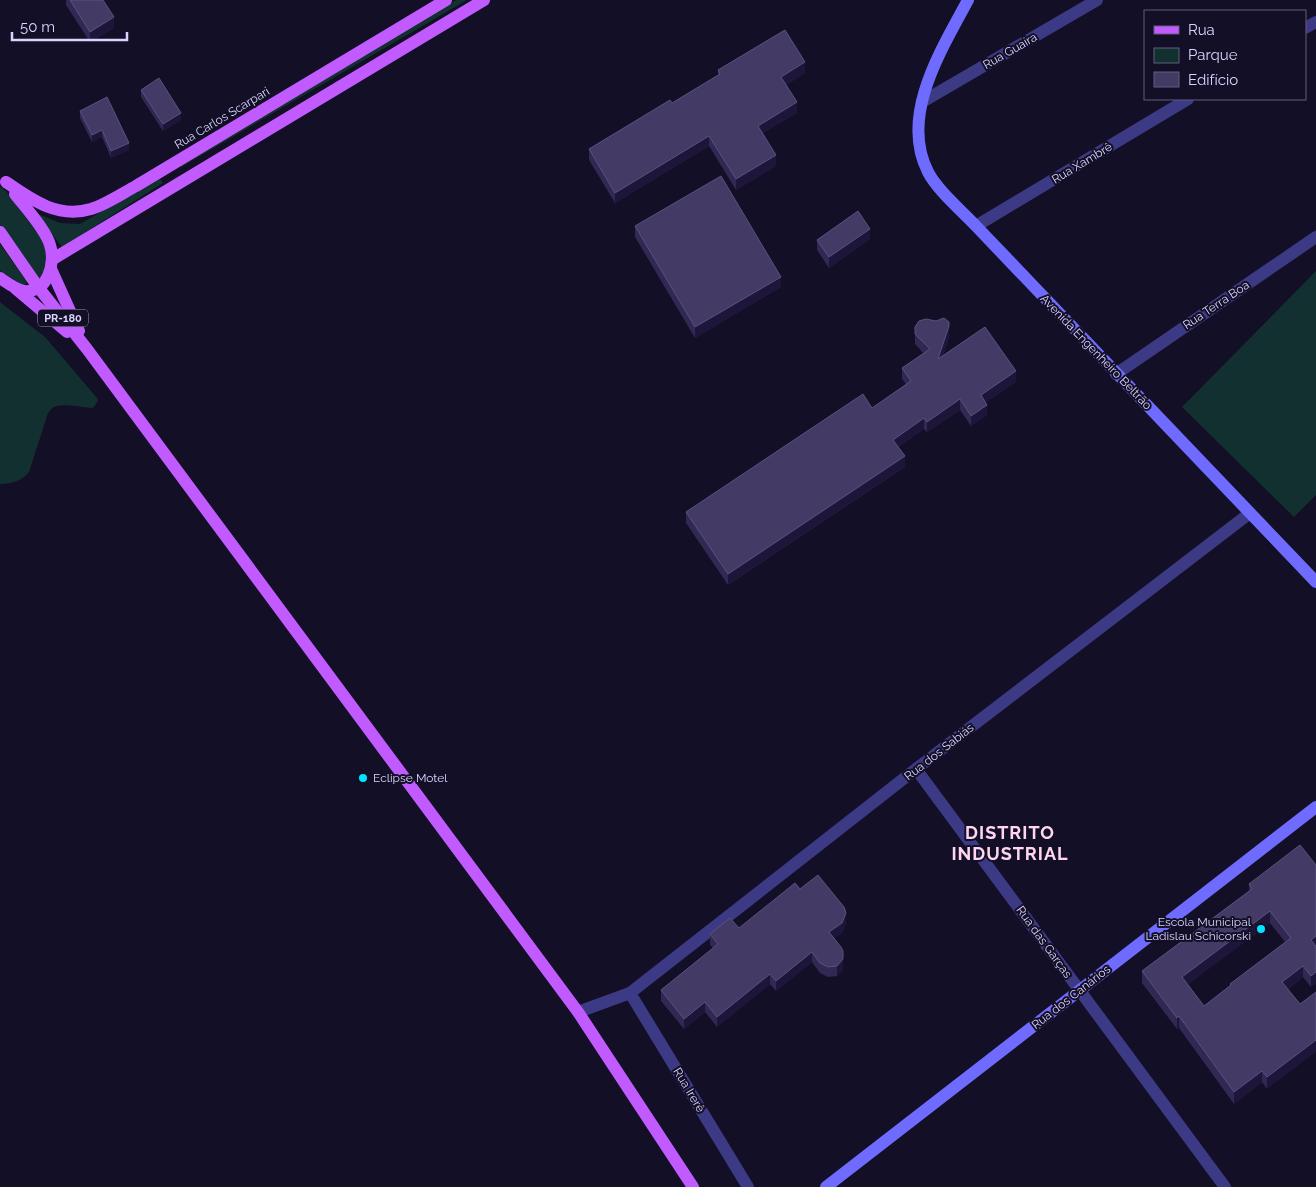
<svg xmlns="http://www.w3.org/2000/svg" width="1316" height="1187" viewBox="0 0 1316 1187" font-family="Raleway,sans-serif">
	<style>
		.green { fill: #12302f }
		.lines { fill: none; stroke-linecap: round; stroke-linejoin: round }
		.street { stroke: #3d3a85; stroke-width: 12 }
		.secondary { stroke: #6f6bff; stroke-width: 12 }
		.primary { stroke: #c25bff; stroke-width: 12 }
		.wall { fill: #312854; fill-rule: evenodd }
		.shaded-wall { fill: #1d163a }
		.building { fill: #433a66; stroke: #5a527e; fill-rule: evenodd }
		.poi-dot { fill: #00e5ff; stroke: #130f26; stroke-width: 2 }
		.labels { text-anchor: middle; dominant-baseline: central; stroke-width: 4; stroke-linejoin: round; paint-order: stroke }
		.shield { fill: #130f26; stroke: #9e99be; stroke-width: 1 }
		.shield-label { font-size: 11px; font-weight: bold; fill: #d9d4ff }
		.street-label { font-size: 12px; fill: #d9d4ff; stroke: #130f26 }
		.poi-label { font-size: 12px; fill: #d9d4ff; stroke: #130f26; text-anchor: start }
		.district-label { font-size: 18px; font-weight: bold; letter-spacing: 1px; fill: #ffd6f0; stroke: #130f26 }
	</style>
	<rect width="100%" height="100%" fill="#130f26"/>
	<!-- green -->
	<g class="green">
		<path d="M456,0H467L181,167L178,162Z"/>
		<path d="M159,178L163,183L62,247L36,213L60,223L80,224Z"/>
		<path d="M0,186L6,191L49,249V264L39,279L0,225Z"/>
		<path d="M0,244L27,282L24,286L0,271Z"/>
		<path d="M1316,271V495L1294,517L1182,407Z"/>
		<path d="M0,302L45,337L97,398L98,401L93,408C80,408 63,402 52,408L48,413L29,472C22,481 11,484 0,484Z"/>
	</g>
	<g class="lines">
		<!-- street -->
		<g class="street">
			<path d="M1305,28L1316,22"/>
			<path d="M922,102L1097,0"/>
			<path d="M976,226L1188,99"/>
			<path d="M1116,374L1316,237"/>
			<path d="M916,769L1225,1187"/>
			<path d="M630,993L748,1187"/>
			<path d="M578,1012L630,993L916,769L1250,513"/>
		</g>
		<!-- secondary -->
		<g class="secondary">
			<path d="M968,0C942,49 899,115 928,172C938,191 961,210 976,226L1316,582"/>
			<path d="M826,1187L1316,807"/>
		</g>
		<!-- primary -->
		<g class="primary">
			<path d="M6,182C32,200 58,219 91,209C105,205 123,193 136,186L446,0"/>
			<path d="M0,232L38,287L87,349L578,1012L693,1187"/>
			<path d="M53,259L484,0"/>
			<path d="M51,269L79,331"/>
			<path d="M0,278C7,283 15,289 24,291C48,294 56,262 50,245C46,230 25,207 15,194"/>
			<path d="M16,289L67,332"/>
		</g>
	</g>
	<!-- wall -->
	<g class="wall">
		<path d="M66,0H103L114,28L90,42L66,5Z"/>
		<path d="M718,70L805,73L786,85L797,113L763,133L776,166L736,190L709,146L615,203L589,160V149L672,103L718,75Z"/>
		<path d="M141,90L181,120L163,131L141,97Z"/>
		<path d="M80,111L129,150L111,158L102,137L92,142L80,118Z"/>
		<path d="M635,226L781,287L695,338L635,237Z"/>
		<path d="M870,239L829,268L817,250V240Z"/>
		<path d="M915,327L949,337L943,356L1016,382L986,402L987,415L971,426L960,410L927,432L924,429L898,447L905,467L728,585L686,523V512L872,408L906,384L902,379V368L924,354L915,344Z"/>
		<path d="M1316,865V983L1311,987L1303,977L1288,989L1300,1004L1267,1089L1262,1082L1234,1104L1179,1028L1177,1029L1142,983V971L1249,891V884ZM1270,923L1285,942L1230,984V986L1204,1006L1188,984Z"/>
		<path d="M800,889L846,923L842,933L834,938L843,961V970L837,976L828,977L820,973L812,962L776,991L770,984L717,1027L705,1012L684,1029L661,1001V990L713,948L710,945V934L739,928Z"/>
	</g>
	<!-- shaded-wall -->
	<g class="shaded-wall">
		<path d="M114,17V28L90,42V32Z"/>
		<path d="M805,62V73L781,88V77Z"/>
		<path d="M797,102V113L758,136V126Z"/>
		<path d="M181,113V120L163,131V124Z"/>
		<path d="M102,130V137L92,142V135Z"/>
		<path d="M709,136V146L615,203V193Z"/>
		<path d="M129,143V150L111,158V151Z"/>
		<path d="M776,155V166L736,190V179Z"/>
		<path d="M870,229V239L829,268V257Z"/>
		<path d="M781,277V287L695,338V327Z"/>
		<path d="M949,326V337L938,370V359Z"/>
		<path d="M1016,371V382L981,406V395Z"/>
		<path d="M960,399V410L927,432V422Z"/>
		<path d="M987,405V415L971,426V416Z"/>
		<path d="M924,418V429L893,450V440Z"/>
		<path d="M905,456V467L728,585V574Z"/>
		<path d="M1270,911V923L1182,989V977Z"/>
		<path d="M846,913V923L842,933L829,942V932Z"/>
		<path d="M1316,936V948L1311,940Z"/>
		<path d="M843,951V970L837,976V966Z"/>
		<path d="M812,952V962L776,991V981Z"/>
		<path d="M1303,966V977L1282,993V982Z"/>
		<path d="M1316,972V983L1311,987V976Z"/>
		<path d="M770,974V984L717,1027V1017Z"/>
		<path d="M705,1002V1012L684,1029V1019Z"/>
		<path d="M1179,1016V1028L1177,1029V1018Z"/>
		<path d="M1316,1040V1052L1267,1089V1077Z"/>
		<path d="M1262,1071V1082L1234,1104V1092Z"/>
	</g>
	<!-- building -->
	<g class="building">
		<path d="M70,0H103L114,17L90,32Z"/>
		<path d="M785,30L805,62L781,77L797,102L758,126L776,155L736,179L709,136L615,193L589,149L670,100L672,103L720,74L718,70Z"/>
		<path d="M159,78L181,113L163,124L141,90Z"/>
		<path d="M107,97L129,143L111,151L102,130L92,135L80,111Z"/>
		<path d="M721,176L781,277L695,327L635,226Z"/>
		<path d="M858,211L870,229L829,257L817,240Z"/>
		<path d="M944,318L949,322V326L938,359L985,327L1016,371L981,395L987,405L971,416L960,399L927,422L924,418L893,440L905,456L728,574L686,512L863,394L872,408L911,381L902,368L930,349L915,334V327L919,321L926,319L936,321Z"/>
		<path d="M1300,845L1316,865V936L1311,940L1316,946V972L1311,976L1303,966L1282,982L1300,1004L1316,992V1040L1267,1077L1262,1071L1234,1092L1179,1016L1177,1018L1142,971L1252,889L1249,884ZM1270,911L1291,938L1230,984L1231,985L1204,1006L1182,977Z"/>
		<path d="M818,875L844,907L846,913L842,923L829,932L841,947L843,951V959L837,966L828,967L820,963L812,952L776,981L770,974L717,1017L705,1002L684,1019L661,990L718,944L710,934L730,918L739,928L795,883L800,889Z"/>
	</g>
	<!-- markers -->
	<g class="poi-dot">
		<circle cx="363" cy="778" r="5"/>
		<circle cx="1261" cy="929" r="5"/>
	</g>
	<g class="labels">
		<!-- shield labels -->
		<rect class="shield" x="38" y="309.5" width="50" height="17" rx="4"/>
		<g class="shield-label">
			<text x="63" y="318">PR-180</text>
		</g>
		<!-- street labels -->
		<g class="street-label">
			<text transform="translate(1010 51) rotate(-30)">Rua Guaíra</text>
			<text transform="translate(222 118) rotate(-31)">Rua Carlos Scarpari</text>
			<text transform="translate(1082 163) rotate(-31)">Rua Xambrê</text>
			<text transform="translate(1216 305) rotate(-34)">Rua Terra Boa</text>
			<text transform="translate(1096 352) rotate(46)">Avenida Engenheiro Beltrão</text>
			<text transform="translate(939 752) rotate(-38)">Rua dos Sabiás</text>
			<text transform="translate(1044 942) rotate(54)">Rua das Garças</text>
			<text transform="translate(1071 997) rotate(-38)">Rua dos Canários</text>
			<text transform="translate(689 1090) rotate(59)">Rua Irerê</text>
		</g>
		<!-- poi labels -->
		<g class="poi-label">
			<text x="373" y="778">Eclipse Motel</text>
			<text x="1251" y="922" text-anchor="end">Escola Municipal<tspan x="1251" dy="14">Ladislau Schicorski</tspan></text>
		</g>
		<!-- district labels -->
		<g class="district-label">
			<text x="1010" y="832">DISTRITO<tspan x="1010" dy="21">INDUSTRIAL</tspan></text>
		</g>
	</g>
	<!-- legend -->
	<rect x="1144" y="10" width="162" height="90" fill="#130f26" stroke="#625e7d"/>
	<rect x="1154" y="26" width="25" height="8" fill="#c25bff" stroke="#625e7d"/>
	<text x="1188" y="35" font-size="15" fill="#d9d4ff">Rua</text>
	<rect x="1154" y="48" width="25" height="15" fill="#12302f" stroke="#625e7d"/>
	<text x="1188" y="60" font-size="15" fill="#d9d4ff">Parque</text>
	<rect x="1154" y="72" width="25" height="15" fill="#433a66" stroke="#625e7d"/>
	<text x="1188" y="85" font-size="15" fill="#d9d4ff">Edifício</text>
	<!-- scale -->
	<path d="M12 32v8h115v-8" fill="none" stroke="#d9d4ff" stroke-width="2.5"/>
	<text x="20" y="32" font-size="15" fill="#d9d4ff" stroke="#130f26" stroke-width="4" paint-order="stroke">50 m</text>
</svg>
